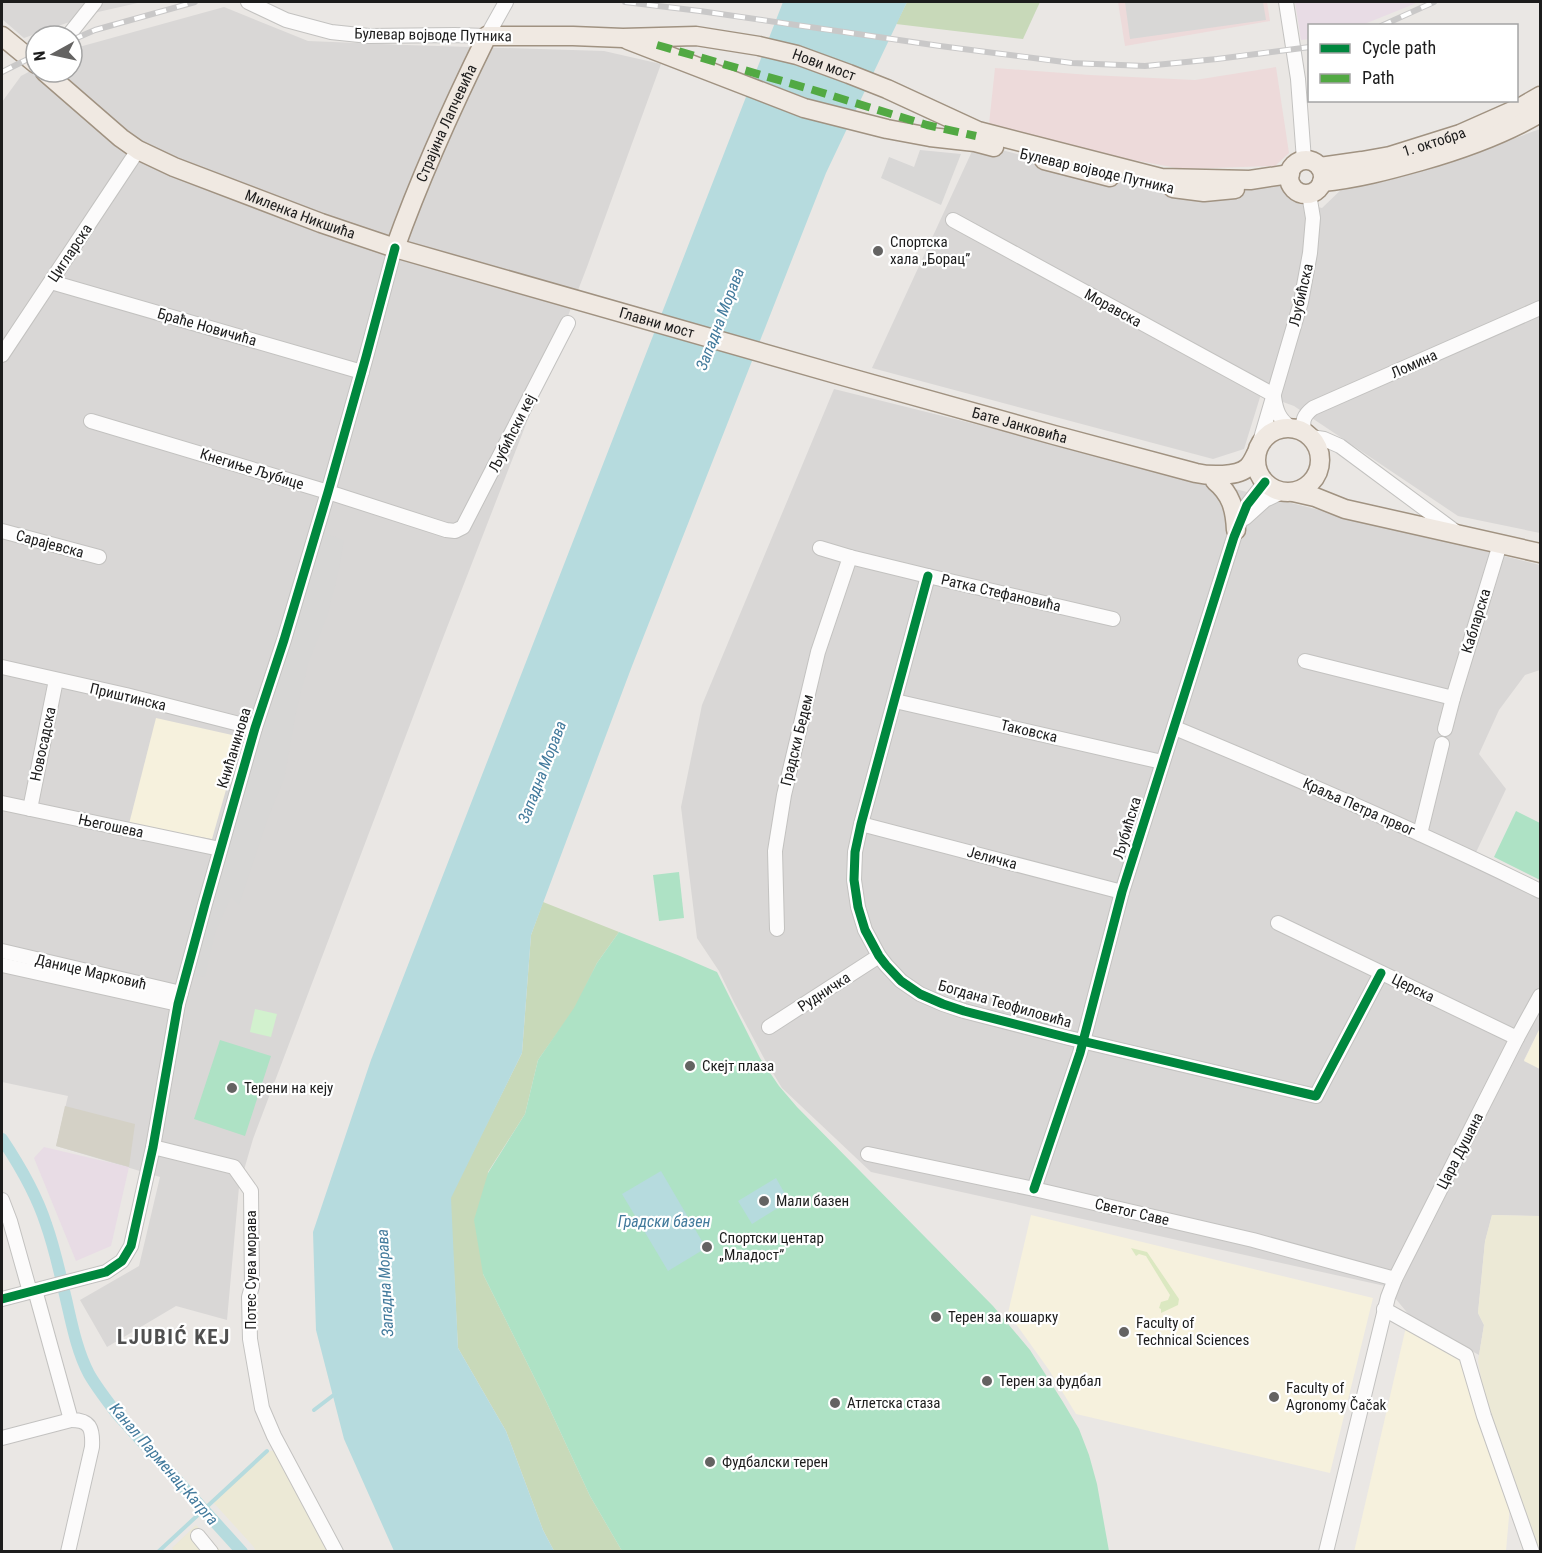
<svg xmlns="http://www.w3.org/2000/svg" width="1542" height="1553" viewBox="0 0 1542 1553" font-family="'Roboto Condensed',sans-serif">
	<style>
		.residential { fill: #d9d7d6 }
		.commercial { fill: #eddada }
		.industrial { fill: #e8dce5 }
		.education { fill: #f6f1dd }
		.religious { fill: #d8d7d6 }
		.construction { fill: #d4d1c6 }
		.farmland { fill: #ece9d6 }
		.grass { fill: #dbe8c1 }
		.forest { fill: #c8d9b9 }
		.park { fill: #d2f1ce }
		.pitch { fill: #aee2c5 }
		.water { fill: #b6dbde }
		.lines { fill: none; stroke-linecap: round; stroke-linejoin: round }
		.stream { stroke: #b6dbde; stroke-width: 4 }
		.canal { stroke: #b6dbde; stroke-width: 12 }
		.minor-casing { stroke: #c3c2c0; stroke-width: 16 }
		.major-casing { stroke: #a09281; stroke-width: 21 }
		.minor { stroke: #fcfbfb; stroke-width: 14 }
		.major { stroke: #f0e9e2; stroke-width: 18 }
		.rail-casing { stroke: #c9c8c8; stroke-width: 6 }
		.rail { stroke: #fff; stroke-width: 4; stroke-dasharray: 11; stroke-linecap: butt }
		.quiet { stroke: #52a943; stroke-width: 8; stroke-dasharray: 15 8; stroke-linecap: butt }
		.cycleway-casing { stroke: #fff; stroke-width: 13 }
		.cycleway { stroke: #00873e; stroke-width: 9 }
		.poi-dot { fill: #646362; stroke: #fff; stroke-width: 2 }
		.labels { text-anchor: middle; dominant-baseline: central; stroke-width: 4.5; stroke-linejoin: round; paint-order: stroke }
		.street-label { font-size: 15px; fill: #1c1c1c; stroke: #fff }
		.poi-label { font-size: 15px; fill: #1c1c1c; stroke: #fff; text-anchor: start }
		.water-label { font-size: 16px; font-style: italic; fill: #427a9c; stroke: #fff }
		.district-label { font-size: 21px; font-weight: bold; letter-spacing: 1.5px; fill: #4f4f4f; stroke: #fff }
	</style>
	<rect width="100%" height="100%" fill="#eae7e4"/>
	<!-- residential -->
	<g class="residential">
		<path d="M2,2H142L98,12L24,38L2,19Z"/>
		<path d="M224,7L308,41L406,45L604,51L661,64L587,267L441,643L253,1139L239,1187L227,1320L176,1306L107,1347L80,1300L139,1266L160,1177L56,1146L68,1096L2,1082V102L21,76L36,68V72H72V50L79,47Z"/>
		<path d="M1540,129V533L1458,516L1294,406L1261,394L1244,449L1213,459L872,368L974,147L994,148L1160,191L1291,184L1281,187L1301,203L1322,208L1345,186L1382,182L1469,155Z"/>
		<path d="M834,389L1540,565V670L1525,675L1499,710L1479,754L1506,789L1470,865L1540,887V1028L1524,1060L1540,1069V1216L1492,1215L1485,1242L1478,1313L1484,1325L1479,1355L1410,1316L1385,1286L871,1172L782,1088L765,1060L734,1002L719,971L697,938L681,807L702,705Z"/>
	</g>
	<!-- commercial -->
	<g class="commercial">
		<path d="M1118,2H1267L1270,21L1125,46Z"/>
		<path d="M1276,67L1289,153L1275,166L1182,169L1123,158L989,124L995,68L1090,75L1195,80Z"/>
	</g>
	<!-- industrial -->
	<g class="industrial">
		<path d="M1295,2H1419L1362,25L1310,26L1309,39L1301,40Z"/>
		<path d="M44,1147L129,1167L111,1246L76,1261L34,1158Z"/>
	</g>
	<!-- education -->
	<g class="education">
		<path d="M156,718L241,737L212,839L129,824Z"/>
		<path d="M1540,1028V1069L1524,1061Z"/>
		<path d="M1031,1215L1373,1298L1330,1473L1076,1414L1049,1370L1008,1313Z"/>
		<path d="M1406,1327L1460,1356L1510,1505L1506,1551L1354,1552Z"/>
	</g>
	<!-- religious -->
	<g class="religious">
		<path d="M1125,2H1263L1266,20L1130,39Z"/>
		<path d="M920,150L961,154L941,205L881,178L889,157L914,167Z"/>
		<path d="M319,531L344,540L339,570L327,617L309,661L297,708L284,779L268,818L239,905L231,897L215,933L205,977L193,975L197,955L235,813Z"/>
	</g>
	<!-- construction -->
	<path class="construction" d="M65,1106L135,1124L129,1167L56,1146Z"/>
	<!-- farmland -->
	<g class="farmland">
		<path d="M1492,1215L1540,1216V1551H1538L1493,1424L1482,1384L1478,1361L1484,1325L1478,1313L1485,1241Z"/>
		<path d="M267,1451H274L327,1551H256L253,1546L212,1501Z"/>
		<path d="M196,1525L221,1551H174L172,1548Z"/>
	</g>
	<!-- grass -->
	<path class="grass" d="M1131,1248L1147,1252L1179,1299L1178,1305L1161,1313V1309L1159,1308L1161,1302L1168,1300L1170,1295L1146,1256L1139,1254L1136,1256Z"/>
	<!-- forest -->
	<g class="forest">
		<path d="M907,2H1040L1023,39L896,24Z"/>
		<path d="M543,902L619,932L597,963L575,1008L538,1060L525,1114L488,1172L483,1274L546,1401L590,1496L622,1551H554L543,1530L506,1431L458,1348L450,1198L522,1053L531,935Z"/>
	</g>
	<!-- park -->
	<path class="park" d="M255,1009L277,1014L271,1037L250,1032Z"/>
	<!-- pitch -->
	<g class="pitch">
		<path d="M1516,811L1540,823V880L1494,857Z"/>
		<path d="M679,872L684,918L659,921L653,875Z"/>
		<path d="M619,932L680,956L717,972L760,1058L779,1086L797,1107L993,1306L1030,1350L1063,1402L1079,1429L1089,1455L1097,1484L1109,1551H622L590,1496L546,1401L483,1274L474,1220L488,1173L525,1114L538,1060L574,1008L597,963Z"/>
		<path d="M220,1040L271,1056L245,1136L194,1119Z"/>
	</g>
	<!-- water -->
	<g class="water">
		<path d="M783,2H907L826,173L632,666L531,935L522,1053L451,1198L458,1348L506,1431L543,1530L554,1551H394L344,1439L316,1330L313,1232L371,1060Z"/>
		<path d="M661,1171L706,1248L668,1271L622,1194Z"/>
		<path d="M776,1178L789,1201L752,1224L738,1201Z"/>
	</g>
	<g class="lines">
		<!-- stream -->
		<g class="stream">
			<path d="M314,1410L335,1394"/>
			<path d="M158,1552L267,1451"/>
		</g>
		<!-- canal -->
		<path class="canal" d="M2,1139C20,1166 36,1193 46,1224C55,1249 60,1274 66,1299C72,1325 77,1351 89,1374C97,1388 108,1402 118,1415L242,1552"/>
		<!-- minor casing -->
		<g class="minor-casing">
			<g id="minor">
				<path d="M248,2L286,20L331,32L369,36L455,35L487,36L506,2"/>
				<path d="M1286,2L1298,79L1304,160"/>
				<path d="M68,36L95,2"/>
				<path d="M953,220L1274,395"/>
				<path d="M51,282L362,372"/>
				<path d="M2,355L138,150"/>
				<path d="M1274,397C1276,411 1279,419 1290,427"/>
				<path d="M91,421L328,492L446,530L455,531L463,527L568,323"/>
				<path d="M1305,432C1301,421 1304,415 1313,408L1540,308"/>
				<path d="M1311,437L1324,439L1340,446L1456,532"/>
				<path d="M1259,445L1301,302L1310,253L1313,218L1309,194"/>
				<path d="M1245,518L1265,500L1282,492"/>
				<path d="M2,531L99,557"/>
				<path d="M820,548L850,557L928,576L1113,619"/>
				<path d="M928,576L861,824L855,852L854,880L858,907L865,930L879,956L886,965L901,981L920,994L943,1004L964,1011L1069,1038L1316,1096L1381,973"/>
				<path d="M1305,661L1453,698L1500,544"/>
				<path d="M2,667L126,695L255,728"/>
				<path d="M895,701L1162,762"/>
				<path d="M1175,728C1298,779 1421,832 1540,891"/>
				<path d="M1445,729L1453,698"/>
				<path d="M2,803L220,849"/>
				<path d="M30,809L56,680"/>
				<path d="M861,824L1122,892"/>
				<path d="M1420,834L1442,744"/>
				<path d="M1278,923L1517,1038"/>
				<path d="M777,929L775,851L784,795L818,652L850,557"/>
				<path d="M2,951L181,993"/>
				<path d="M2,965L178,1004"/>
				<path d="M769,1027L879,956"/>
				<path d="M153,1147L234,1167L251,1191L252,1286L249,1297L250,1339L262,1408L274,1436L336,1552"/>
				<path d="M868,1154L1034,1189L1253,1240L1395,1279"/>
				<path d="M1034,1189L1080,1053L1122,892L1234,537L1247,505L1265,482"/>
				<path d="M2,1200L10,1221L30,1292"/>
				<path d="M35,1290L71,1420C90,1420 93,1428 92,1447L68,1552"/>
				<path d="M2,1299L106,1272L122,1261L131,1246L153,1147L178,1004L205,904L255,728L284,640L328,492L366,357L395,248"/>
				<path d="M1384,1309L1466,1355L1484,1416L1532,1552"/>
				<path d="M2,1438L71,1420"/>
				<path d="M198,1536L211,1552"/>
				<path d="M1326,1552L1388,1297L1395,1279L1517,1038L1540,996"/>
			</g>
		</g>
		<!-- major casing -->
		<g class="major-casing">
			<g id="major">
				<path d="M2,36L36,64"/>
				<path d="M628,40L804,108L887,129L930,137L975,142L994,147"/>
				<path id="s1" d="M45,72L121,138L138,150L174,167L321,223L395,248L836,374L1054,435L1196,473C1209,476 1238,477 1248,467C1252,463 1254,458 1256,454"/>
				<path d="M1044,160L1110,177"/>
				<circle cx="1306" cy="177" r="17"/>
				<path id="s2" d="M1320,167L1362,161L1390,156L1460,134L1521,107L1540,96"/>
				<path d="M1322,182C1356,179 1389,170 1421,161C1463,149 1503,135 1540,113"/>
				<path d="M1173,188L1204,192L1235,189"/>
				<path id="s3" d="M395,248C421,175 453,105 487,36H573L623,38L696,36L759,46L797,55L849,74L887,89L978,131L1161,178L1250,180L1290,174"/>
				<circle cx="1288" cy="460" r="32"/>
				<path d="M1215,481C1231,494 1235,509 1236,530"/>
				<path d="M1293,492L1315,497L1345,509L1540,553"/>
			</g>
		</g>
		<!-- minor -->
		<use href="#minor" class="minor"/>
		<!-- major -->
		<use href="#major" class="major"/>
		<!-- rail casing -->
		<g class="rail-casing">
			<g id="rail">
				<path d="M625,2L700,11L940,46L1072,63L1145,66L1217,59L1310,47"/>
				<path d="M1381,26L1434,2"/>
				<path d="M72,40L95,30L195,2"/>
				<path d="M2,72L36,55"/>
			</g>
		</g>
		<!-- rail -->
		<use href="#rail" class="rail"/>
		<!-- quiet -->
		<path class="quiet" d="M657,45L810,89L927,125L976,136"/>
		<!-- cycleway casing -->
		<g class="cycleway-casing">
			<g id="cycleway">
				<path d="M928,576L861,824L855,852L854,880L858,907L865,930L879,956L886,965L901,981L920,994L943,1004L964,1011L1069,1038L1316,1096L1381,973"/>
				<path d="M1034,1189L1080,1053L1122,892L1234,537L1247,505L1265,482"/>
				<path d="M2,1299L106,1272L122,1261L131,1246L153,1147L178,1004L205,904L255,728L284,640L328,492L366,357L395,248"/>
			</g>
		</g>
		<!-- cycleway -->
		<use href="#cycleway" class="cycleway"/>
	</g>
	<!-- markers -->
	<g class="poi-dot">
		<circle cx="878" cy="251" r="6"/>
		<circle cx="690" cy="1066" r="6"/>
		<circle cx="232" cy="1088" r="6"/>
		<circle cx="764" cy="1201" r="6"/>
		<circle cx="707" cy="1247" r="6"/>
		<circle cx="936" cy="1317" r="6"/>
		<circle cx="1124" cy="1332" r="6"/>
		<circle cx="987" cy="1381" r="6"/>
		<circle cx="1274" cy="1397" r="6"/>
		<circle cx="835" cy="1403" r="6"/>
		<circle cx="710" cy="1462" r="6"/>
	</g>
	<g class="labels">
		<!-- street labels -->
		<g class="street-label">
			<text transform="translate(433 35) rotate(1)">Булевар војводе Путника</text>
			<text stroke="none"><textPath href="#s3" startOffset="572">Нови мост</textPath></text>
			<text stroke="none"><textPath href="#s3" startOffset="135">Страјина Лапчевића</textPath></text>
			<text stroke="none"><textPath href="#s2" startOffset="117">1. октобра</textPath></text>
			<text transform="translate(1097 171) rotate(13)">Булевар војводе Путника</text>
			<text stroke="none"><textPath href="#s1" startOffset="296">Миленка Никшића</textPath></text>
			<text transform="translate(70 253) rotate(-56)">Цигларска</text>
			<text transform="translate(1301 295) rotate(-77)">Љубићска</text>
			<text transform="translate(1113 308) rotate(29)">Моравска</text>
			<text stroke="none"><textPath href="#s1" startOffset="669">Главни мост</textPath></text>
			<text transform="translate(207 327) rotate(16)">Браће Новичића</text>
			<text transform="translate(1414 364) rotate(-24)">Ломина</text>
			<text stroke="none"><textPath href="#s1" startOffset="1046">Бате Јанковића</textPath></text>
			<text transform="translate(512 433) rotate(-63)">Љубићски кеј</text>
			<text transform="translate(252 469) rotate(17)">Кнегиње Љубице</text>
			<text transform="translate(50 544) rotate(15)">Сарајевска</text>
			<text transform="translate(1001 593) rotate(13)">Ратка Стефановића</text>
			<text transform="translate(1476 621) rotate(-73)">Кабларска</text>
			<text transform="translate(128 697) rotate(13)">Приштинска</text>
			<text transform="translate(1029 731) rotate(13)">Таковска</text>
			<text transform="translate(797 740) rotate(-76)">Градски Бедем</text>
			<text transform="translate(43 744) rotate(-78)">Новосадска</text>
			<text transform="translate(234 748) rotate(-73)">Книћанинова</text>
			<text transform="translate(1359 807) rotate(24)">Краља Петра првог</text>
			<text transform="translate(111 826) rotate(12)">Његошева</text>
			<text transform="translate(1127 828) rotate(-73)">Љубићска</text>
			<text transform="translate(992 858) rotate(15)">Јеличка</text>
			<text transform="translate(91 972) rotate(13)">Данице Марковић</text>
			<text transform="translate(1413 988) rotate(26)">Церска</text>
			<text transform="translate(824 992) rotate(-33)">Рудничка</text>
			<text transform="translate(1005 1004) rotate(16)">Богдана Теофиловића</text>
			<text transform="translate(1460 1151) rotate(-63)">Цара Душана</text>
			<text transform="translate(1132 1212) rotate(13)">Светог Саве</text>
			<text transform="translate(251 1270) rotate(-90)">Потес Сува морава</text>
		</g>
		<!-- poi labels -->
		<g class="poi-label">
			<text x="890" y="242">Спортска<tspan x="890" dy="17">хала „Борац”</tspan></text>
			<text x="702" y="1066">Скејт плаза</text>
			<text x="244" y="1088">Терени на кеју</text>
			<text x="776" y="1201">Мали базен</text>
			<text x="719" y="1238">Спортски центар<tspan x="719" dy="17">„Младост”</tspan></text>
			<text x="948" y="1317">Терен за кошарку</text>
			<text x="1136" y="1323">Faculty of<tspan x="1136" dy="17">Technical Sciences</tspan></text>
			<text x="999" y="1381">Терен за фудбал</text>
			<text x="1286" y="1388">Faculty of<tspan x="1286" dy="17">Agronomy Čačak</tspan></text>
			<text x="847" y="1403">Атлетска стаза</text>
			<text x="722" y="1462">Фудбалски терен</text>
		</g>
		<!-- water labels -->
		<g class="water-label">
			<text transform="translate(720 319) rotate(-69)">Западна Морава</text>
			<text transform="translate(542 772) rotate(-69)">Западна Морава</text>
			<text x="664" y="1221">Градски базен</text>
			<text transform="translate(385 1283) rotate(-93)">Западна Морава</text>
			<text transform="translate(164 1464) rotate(49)">Канал Парменац-Катрга</text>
		</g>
		<!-- district labels -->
		<g class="district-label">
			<text x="174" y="1337">LJUBIĆ KEJ</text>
		</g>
	</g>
	<!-- border -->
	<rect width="1542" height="1553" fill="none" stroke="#1c1c1c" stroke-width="6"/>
	<!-- legend -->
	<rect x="1308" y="24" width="210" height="78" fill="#ffffff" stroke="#a4a4a4" stroke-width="1.5"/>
	<rect x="1320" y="44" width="30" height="9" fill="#00873e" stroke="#a4a4a4" stroke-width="1.5"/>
	<text x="1362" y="54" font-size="18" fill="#1c1c1c">Cycle path</text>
	<rect x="1320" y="74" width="30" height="9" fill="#52a943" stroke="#a4a4a4" stroke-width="1.5"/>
	<text x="1362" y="84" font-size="18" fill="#1c1c1c">Path</text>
	<!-- north arrow -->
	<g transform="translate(54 54) rotate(262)"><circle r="28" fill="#ffffff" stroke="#a4a4a4" stroke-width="1.5"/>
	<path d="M0-4.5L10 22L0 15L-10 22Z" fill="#646362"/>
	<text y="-9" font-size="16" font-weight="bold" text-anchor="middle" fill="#1c1c1c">N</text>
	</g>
</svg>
